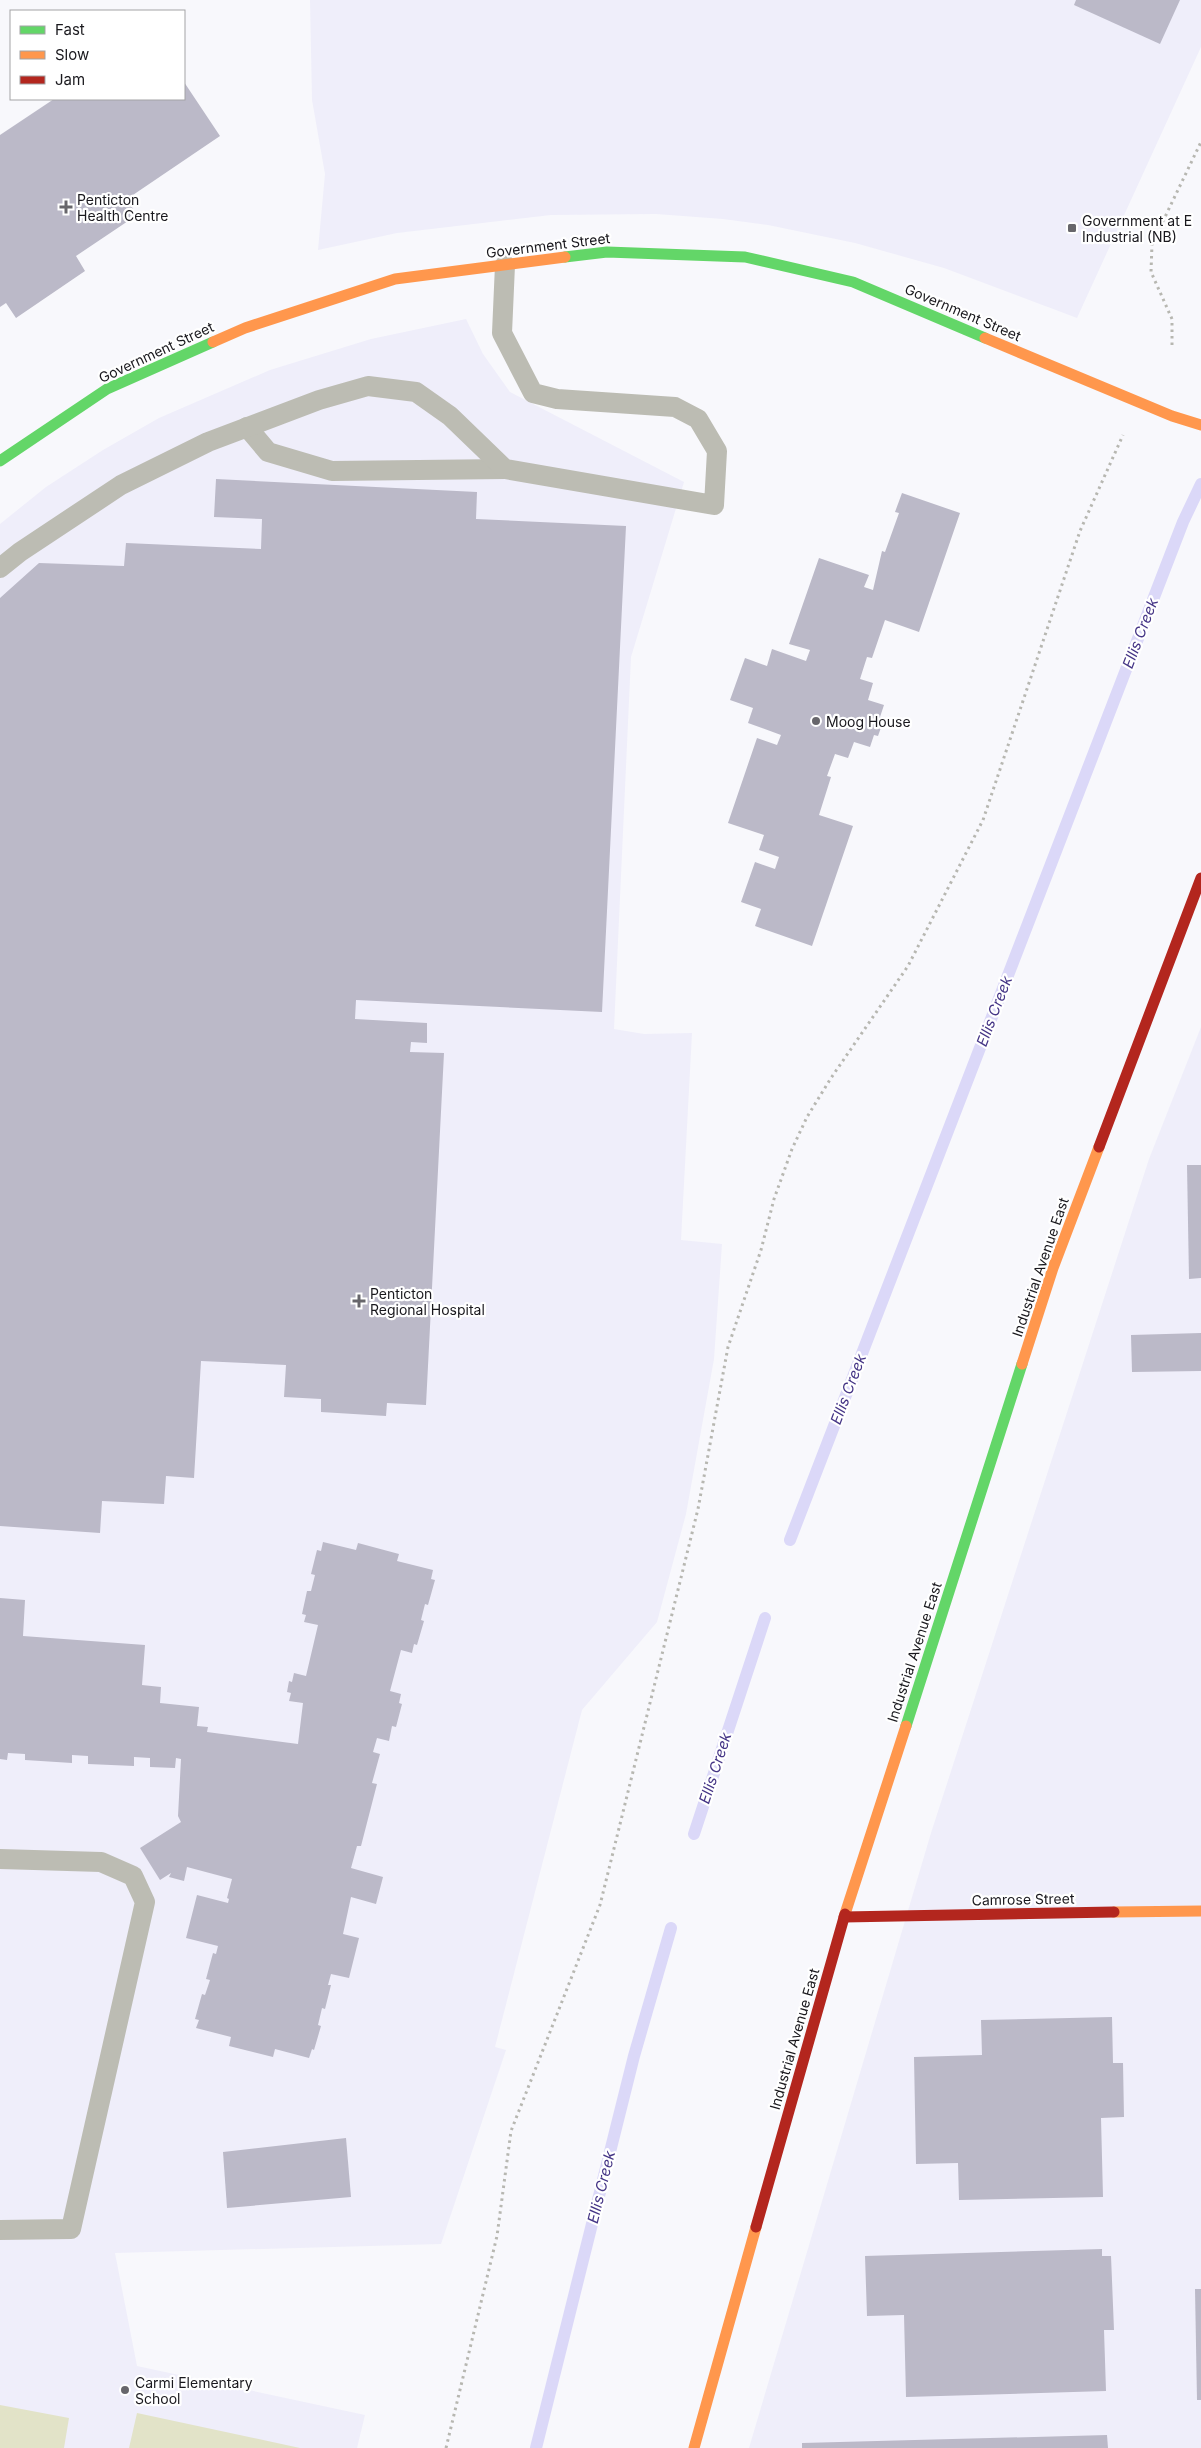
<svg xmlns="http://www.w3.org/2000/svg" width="1201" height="2448" viewBox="0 0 1201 2448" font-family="Inter,sans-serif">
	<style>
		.built { fill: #efeefa }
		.green { fill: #e2e3c8 }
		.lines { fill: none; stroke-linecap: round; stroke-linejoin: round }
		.stream { stroke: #dbd8f8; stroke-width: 12 }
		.building { fill: #bbb9c8 }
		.path { stroke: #b7b7b1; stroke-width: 3; stroke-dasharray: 2.5 4; stroke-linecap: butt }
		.lane { stroke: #bcbcb3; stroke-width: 20 }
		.fast { stroke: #63d668; stroke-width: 11 }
		.slow { stroke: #ff974d; stroke-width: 11 }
		.jam { stroke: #b3261e; stroke-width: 11 }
		.poi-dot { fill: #67666b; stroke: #fff; stroke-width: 2 }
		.labels { text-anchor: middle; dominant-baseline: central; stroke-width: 4.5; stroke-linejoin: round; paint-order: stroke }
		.poi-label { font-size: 14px; fill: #19181d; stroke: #fff; text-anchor: start }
		.street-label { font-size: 14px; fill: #19181d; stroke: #fff }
		.water-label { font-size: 15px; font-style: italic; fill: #453586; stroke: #fff }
	</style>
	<rect width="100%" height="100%" fill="#f8f8fc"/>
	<!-- built -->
	<g class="built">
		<path d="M310,0H1201V47L1077,318L944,268L855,243L768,225L723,219L656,214L551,215L397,233L318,250L325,174L312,100Z"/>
		<path d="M466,319L483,354L510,392L684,482L631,657L614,1029L644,1034L692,1033L681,1240L722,1244L714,1359L686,1514L657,1622L582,1710L495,2047L506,2050L441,2244L115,2253L137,2366L365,2415L357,2448H0V524L46,487L103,450L159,418L270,370L371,339Z"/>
		<path d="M1201,1027V2448H749L931,1833L1149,1159Z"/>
	</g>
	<!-- green -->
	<g class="green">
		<path d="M0,2405L69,2418L64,2448H0Z"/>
		<path d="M137,2413L300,2448H129Z"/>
	</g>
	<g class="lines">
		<!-- stream -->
		<g class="stream">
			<path d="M790,1540L1183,522L1201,484"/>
			<path d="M694,1834L765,1618"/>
			<path d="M536,2448L634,2056L671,1928"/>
		</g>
	</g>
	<!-- building -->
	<g class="building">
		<path d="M1076,0H1180L1160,44L1074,5Z"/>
		<path d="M184,82L220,136L127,199L137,215L76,256L85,271L16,318L6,303L0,307V135L54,99H184Z"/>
		<path d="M216,479L477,492L476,519L626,526L602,1012L356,1000L355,1019L427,1023V1043L411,1042L410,1052L444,1053L426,1405L387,1403L386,1416L321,1412V1399L284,1397L286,1365L201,1361L194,1478L166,1476L164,1504L102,1501L100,1533L0,1526V598L39,563L124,566L126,543L261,549L262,519L214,517Z"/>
		<path d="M902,493L960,513L919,632L885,620L872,658L867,657L860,679L873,683L868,700L884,705L880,717L884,719L878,736L874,735L870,747L854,742L848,758L835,754L827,776L831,777L819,815L853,826L812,946L755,926L761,909L741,902L755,862L775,869L779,857L759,850L764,835L728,823L757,738L777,745L781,735L748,723L753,708L730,700L745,658L767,666L772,649L806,661L810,650L789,644L819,558L869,575L864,587L873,590L882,551L885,552L899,513L895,512Z"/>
		<path d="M1187,1165H1201V1278L1189,1279Z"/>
		<path d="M1201,1333V1371L1132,1372L1131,1335Z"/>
		<path d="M323,1542L356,1550L358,1543L399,1554L397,1561L433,1570L431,1579L435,1580L428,1605L425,1604L421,1620L424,1621L417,1645L414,1644L412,1653L401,1650L390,1691L401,1694L399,1703L402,1704L396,1727L392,1726L389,1741L377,1738L373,1752L380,1754L372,1783L377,1784L361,1846H357L351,1868L383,1877L376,1904L351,1897L343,1934L359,1938L349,1978L331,1974L328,1985H331L325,2009L322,2008L318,2025L321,2026L314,2050L312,2049L309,2058L275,2049L273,2057L229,2046L231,2037L196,2028L199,2020L195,2019L202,1994L205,1995L210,1980L206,1979L213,1953L216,1954L218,1946L186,1938L197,1895L228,1903L229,1899L227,1898L232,1879L187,1867L184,1881L169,1877L171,1873L160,1880L140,1848L181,1822L178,1816L181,1759L176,1758L175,1768L150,1767V1758L134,1757V1766L88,1764V1756L72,1755V1763L25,1760V1754L8,1753L7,1760L0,1759V1598L25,1600L23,1636L145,1645L142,1685L161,1687L160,1703L199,1707L197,1726L208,1727L207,1732L298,1744L303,1703L289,1701L291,1693L287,1692L289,1681L292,1682L294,1673L306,1676L318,1625L304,1622L306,1615L302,1614L307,1591H311L315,1575L311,1574L317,1550L321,1551Z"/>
		<path d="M1112,2017L1113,2063H1123L1124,2117L1101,2118L1103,2197L959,2200L958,2163L916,2164L914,2057L982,2055L981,2020Z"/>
		<path d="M346,2138L351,2197L227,2208L223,2152Z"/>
		<path d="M1102,2249V2256H1111L1114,2330H1104L1106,2391L906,2397L904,2315L867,2316L865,2256Z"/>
		<path d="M1195,2289H1201V2400H1197Z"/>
		<path d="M1107,2435L1108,2448H802V2443Z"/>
	</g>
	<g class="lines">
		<!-- path -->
		<g class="path">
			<path d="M1172,345V319L1151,272L1152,244L1201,142"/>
			<path d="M446,2448L497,2236L511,2131L600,1905L698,1509L728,1347L761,1250L774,1199L792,1149L807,1117L831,1078L908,966L983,820L1080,531L1123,435"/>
		</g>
		<!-- lane -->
		<g class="lane">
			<path d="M247,427L268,452L332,471L505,469"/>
			<path d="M0,568L20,552L121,485L208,442L319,400L368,386L416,392L450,416L505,469L714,505L717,451L698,419L675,407L557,399L533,393L502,333L505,265"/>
			<path d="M0,1859L101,1862L133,1876L145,1902L71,2229L0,2230"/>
		</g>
		<!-- fast -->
		<g class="fast">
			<path d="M565,257L607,252L745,257L853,282L985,338"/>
			<path d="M0,461L107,389L213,342"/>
			<path d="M906,1726L1022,1364"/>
		</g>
		<!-- slow -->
		<g class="slow">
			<path d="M985,338L1172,416L1201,425"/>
			<path d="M213,342L245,328L395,279L565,257"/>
			<path d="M1022,1364L1053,1268L1099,1147"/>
			<path d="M1114,1912L1201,1911"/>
			<path d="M845,1914L906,1726"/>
			<path d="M694,2448L756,2227"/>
		</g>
		<!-- jam -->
		<g class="jam">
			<path d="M1099,1147L1201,878"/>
			<path d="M844,1917L1114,1912"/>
			<path d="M756,2227L845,1914"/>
		</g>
	</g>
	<!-- markers -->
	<g class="poi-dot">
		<path d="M63.5 199.5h5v5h5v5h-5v5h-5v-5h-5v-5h5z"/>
		<rect x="1067" y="223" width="10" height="10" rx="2.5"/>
		<circle cx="816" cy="721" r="5"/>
		<path d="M356.5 1293.5h5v5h5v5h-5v5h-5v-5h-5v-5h5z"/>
		<circle cx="125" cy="2390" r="5"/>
	</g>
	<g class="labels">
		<!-- poi labels -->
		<g class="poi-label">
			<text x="77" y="199">Penticton<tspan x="77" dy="16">Health Centre</tspan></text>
			<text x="1082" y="220">Government at E<tspan x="1082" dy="16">Industrial (NB)</tspan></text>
			<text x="826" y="721">Moog House</text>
			<text x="370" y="1293">Penticton<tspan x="370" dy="16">Regional Hospital</tspan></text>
			<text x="135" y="2382">Carmi Elementary<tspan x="135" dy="16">School</tspan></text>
		</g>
		<!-- street labels -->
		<g class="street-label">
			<text transform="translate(548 245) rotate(-7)">Government Street</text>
			<text transform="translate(963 312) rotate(23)">Government Street</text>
			<text transform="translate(156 352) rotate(-25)">Government Street</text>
			<text transform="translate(1040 1267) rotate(-71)">Industrial Avenue East</text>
			<text transform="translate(914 1652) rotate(-72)">Industrial Avenue East</text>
			<text transform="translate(1023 1899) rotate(-1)">Camrose Street</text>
			<text transform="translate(794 2039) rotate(-74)">Industrial Avenue East</text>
		</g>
		<!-- water labels -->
		<g class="water-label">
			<text transform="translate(1140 633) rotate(-69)">Ellis Creek</text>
			<text transform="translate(994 1011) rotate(-69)">Ellis Creek</text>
			<text transform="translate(848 1389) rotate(-69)">Ellis Creek</text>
			<text transform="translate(715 1768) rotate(-72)">Ellis Creek</text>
			<text transform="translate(601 2187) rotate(-76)">Ellis Creek</text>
		</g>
	</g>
	<!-- legend -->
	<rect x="10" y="10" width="175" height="90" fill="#ffffff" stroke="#a3a3a5"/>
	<rect x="20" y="26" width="25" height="8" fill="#63d668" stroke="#a3a3a5"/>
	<text x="55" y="35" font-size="15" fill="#19181d">Fast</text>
	<rect x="20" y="51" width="25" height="8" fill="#ff974d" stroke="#a3a3a5"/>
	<text x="55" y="60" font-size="15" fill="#19181d">Slow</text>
	<rect x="20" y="76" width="25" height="8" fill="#b3261e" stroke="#a3a3a5"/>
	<text x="55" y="85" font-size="15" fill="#19181d">Jam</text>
</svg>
